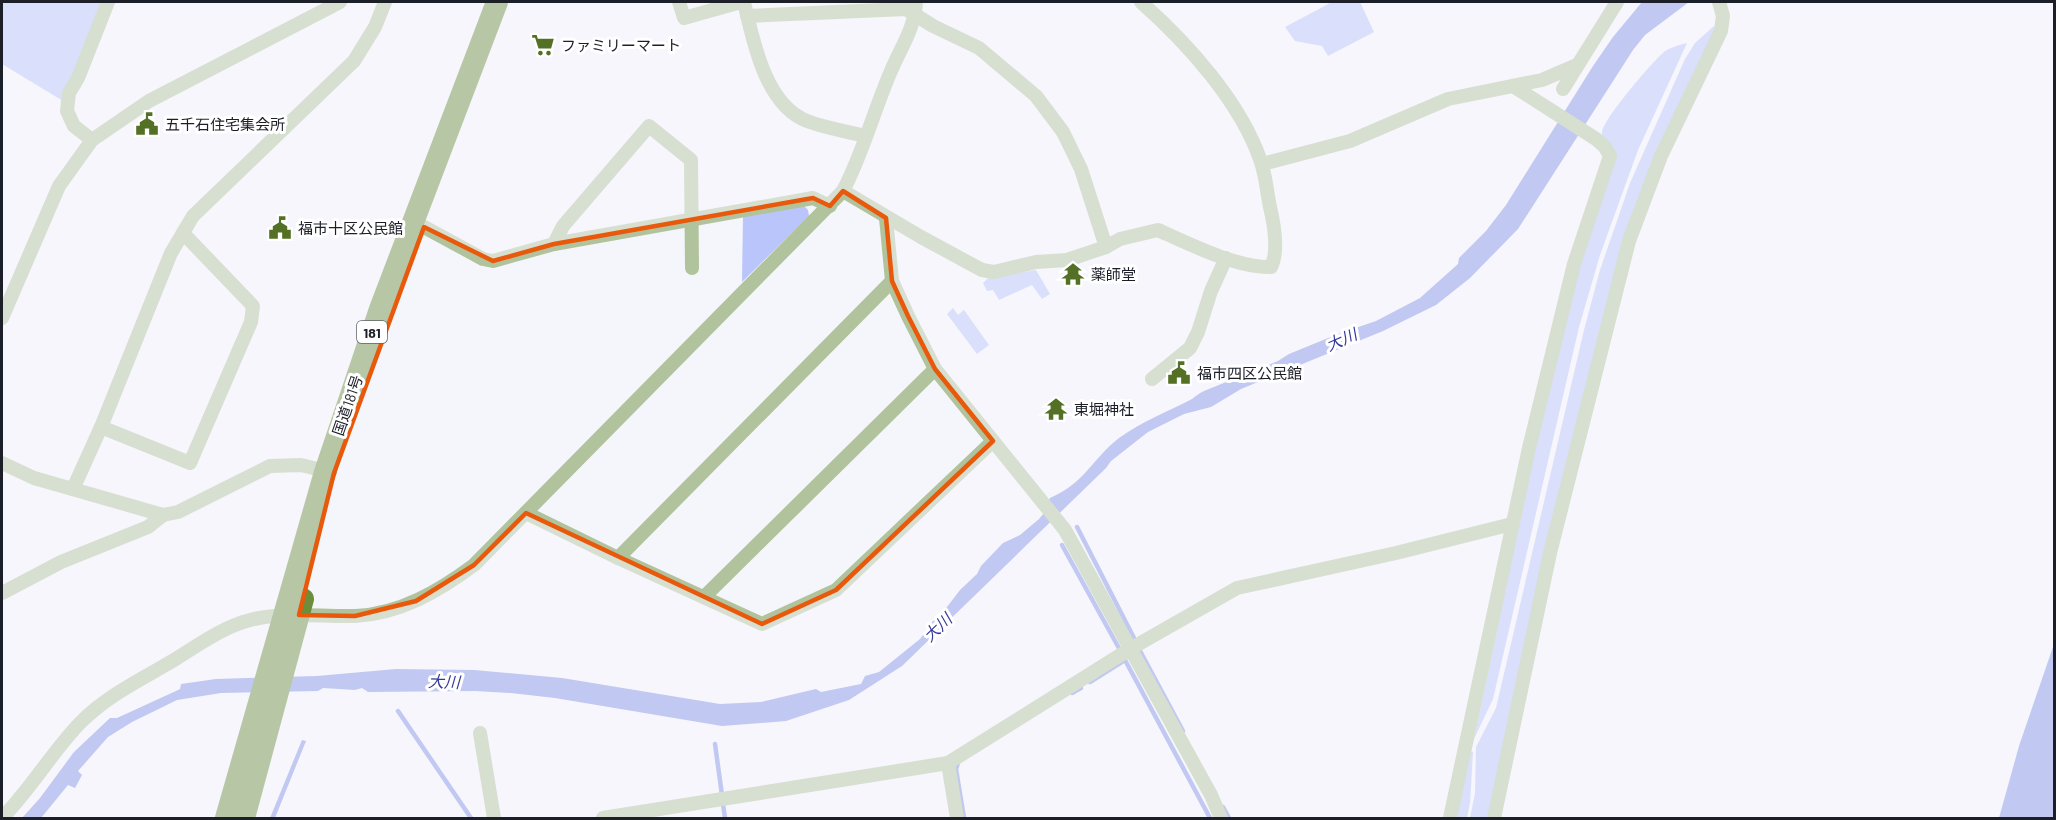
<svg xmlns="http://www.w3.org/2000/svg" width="2056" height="820" viewBox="0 0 2056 820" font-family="Barlow,'Noto Sans JP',sans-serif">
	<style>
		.green { fill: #b9c5fb }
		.water { fill: #8290e4 }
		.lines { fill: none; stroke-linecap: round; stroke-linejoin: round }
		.stream { stroke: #8290e4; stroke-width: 4.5 }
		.minor { stroke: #b1c39d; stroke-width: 14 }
		.trunk { stroke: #6c8e3c; stroke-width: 22 }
		.marked { fill: none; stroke: #e8590c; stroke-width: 4.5; stroke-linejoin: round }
		.labels { text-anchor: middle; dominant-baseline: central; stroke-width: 6; stroke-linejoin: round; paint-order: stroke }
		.shield { fill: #fff; stroke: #606268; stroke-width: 1.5 }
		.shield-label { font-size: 14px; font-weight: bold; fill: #1c1e28 }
		.poi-label { font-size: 15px; fill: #1c1e28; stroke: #fff; text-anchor: start }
		.street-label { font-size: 15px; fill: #1c1e28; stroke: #fff }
		.water-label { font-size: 16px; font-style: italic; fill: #35399a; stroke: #fff }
	</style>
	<rect width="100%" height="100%" fill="#f5f6fc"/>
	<!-- green -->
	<g class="green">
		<path d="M2,2H102L63,101L2,64Z"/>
		<path d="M1332,2H1360L1374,32L1328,56L1322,46L1295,41L1285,27Z"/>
		<path d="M1714,26L1716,27L1644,191L1488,818H1470L1475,793L1476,747L1496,708L1584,330L1600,270L1630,183L1685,59L1695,43Z"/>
		<path d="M1687,43L1638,150L1600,255L1579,327L1493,699L1474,739L1556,348L1612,158C1609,151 1601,140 1602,132C1604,118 1653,61 1665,51C1672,47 1679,45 1687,43Z"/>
		<path d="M804,206L808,210L809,216L742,282L743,216Z"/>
		<path d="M1036,270L1050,294L1042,299L1032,285L999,300L993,290L987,291L983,283L988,278Z"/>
		<path d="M953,308L958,315L964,310L989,345L977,354L947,314Z"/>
		<path d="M1470,751L1473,752L1470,803L1467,818H1453Z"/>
	</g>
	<!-- water -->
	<g class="water">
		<path d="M1642,2H1689L1645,35L1633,50L1518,229L1470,278L1436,305L1383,331L1241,389L1211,407L1184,414L1148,432L1111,461L1106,468L902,666L849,700L786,721L722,726L555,698L511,693L475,691L368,692L362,688L355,690L323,688L318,691L221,693L177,700L132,722L108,737L78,771L82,775L75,788L68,785L41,818H22L40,798L74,752L110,718H117L176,691L180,689L181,684L216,679L317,676L396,669L474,670L562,678L720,704L761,702L816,689L821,692L861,684L865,676L879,672L920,639L933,621L937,620L960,590L977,574L981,566L1003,543L1020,535L1039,519L1045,512L1050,498C1085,483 1092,459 1119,438C1143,421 1167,412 1192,399C1196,396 1199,393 1204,391L1278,361L1289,354L1338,334L1376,321L1420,298L1458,264L1459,258L1486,231L1506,205L1593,66L1613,37Z"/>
		<path d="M2054,644V818H1999L2019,746Z"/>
		<path d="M302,740L306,741L275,818H270Z"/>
	</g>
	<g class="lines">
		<!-- stream -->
		<g class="stream">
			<path d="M1077,527L1134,638"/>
			<path d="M1062,545L1120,650"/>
			<path d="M1139,649L1183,731"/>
			<path d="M1090,682L1125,660L1210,818"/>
			<path d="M1072,693L1081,688"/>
			<path d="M398,711L471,818"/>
			<path d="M715,744L722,795"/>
			<path d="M958,763L956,769L964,818"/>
			<path d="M723,804L725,818"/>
			<path d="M1223,807L1229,818"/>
		</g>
		<!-- minor -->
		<g class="minor">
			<path d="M679,2L684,18L741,2"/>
			<path d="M744,2C753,40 765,105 807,121C825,128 846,131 865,136"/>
			<path d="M747,16L906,9L933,26L979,48L1036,96L1063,132L1081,169L1106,247"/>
			<path d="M1563,89L1617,2"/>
			<path d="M92,140L74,126L67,111L69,93L78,78L108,2"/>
			<path d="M1262,164L1350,141L1448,99L1542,80L1577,65"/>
			<path d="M843,191L921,237L982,270L994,272L1036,262L1067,260L1106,247L1120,239L1158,230C1189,244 1237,268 1271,267C1279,251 1274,224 1270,207C1267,193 1266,177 1261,162C1241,102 1187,43 1141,2"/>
			<path d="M886,218L892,281L908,316L935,369L1065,530L1211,795L1221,818"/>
			<path d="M424,227L483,259L493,261L554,244L813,198L830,206"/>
			<path d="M554,244L563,226L649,126L691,160L692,268"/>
			<path d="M2,318L59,186L92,140L149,101L340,2"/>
			<path d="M1152,379L1190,348L1198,332L1211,291L1226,258"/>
			<path d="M101,427L190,463L251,322L253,306L183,233"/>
			<path d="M2,463L34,478L163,515L178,512L270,466L301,465L330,472"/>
			<path d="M73,489L101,427L171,253L193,216L354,61L375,27L385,2"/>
			<path d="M526,513L618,558L762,624L836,590L993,441"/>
			<path d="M618,558L892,281"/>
			<path d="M2,593L61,562L148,527L163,515"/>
			<path d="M704,597L935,369"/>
			<path d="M480,733L494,818"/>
			<path d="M948,763L957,818"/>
			<path d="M2,818C31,789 51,753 80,723C106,696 142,679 174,660C198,645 223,627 250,620C285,611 320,617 355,616C400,614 439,591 474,565L843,191C863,153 874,110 891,71C901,47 915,28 916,2"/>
			<path d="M603,818L948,763L1130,649L1237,588L1396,553L1512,524"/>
			<path d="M1450,818L1529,448L1574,264L1610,156L1605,147L1596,139L1513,86"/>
			<path d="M1494,818L1550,553L1629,241L1661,156L1721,31L1723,16L1719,2"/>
		</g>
		<!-- trunk -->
		<g class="trunk">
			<path d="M226,818L325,472L380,309L497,2"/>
			<path d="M244,818L303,599"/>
		</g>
	</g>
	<!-- marked area -->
	<path d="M0 0H2056V820H0ZM843,191L886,218L892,281L908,316L935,369L993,441L836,590L762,624L526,513L474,565L416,601L355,616L299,615L334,473L424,227L493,261L554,244L813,198L830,206Z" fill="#f5f6fc" fill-opacity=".55" fill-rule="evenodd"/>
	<path class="marked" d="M843,191L886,218L892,281L908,316L935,369L993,441L836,590L762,624L526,513L474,565L416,601L355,616L299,615L334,473L424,227L493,261L554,244L813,198L830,206Z"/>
	<!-- icons -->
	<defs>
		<g id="supermarket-bare" transform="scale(1.8)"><path d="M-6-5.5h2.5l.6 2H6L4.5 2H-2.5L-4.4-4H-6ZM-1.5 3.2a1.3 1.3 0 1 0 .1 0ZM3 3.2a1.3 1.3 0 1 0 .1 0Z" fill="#537025" stroke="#fff" stroke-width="2.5" paint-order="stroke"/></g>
		<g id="civic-bare" transform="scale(1.8)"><path d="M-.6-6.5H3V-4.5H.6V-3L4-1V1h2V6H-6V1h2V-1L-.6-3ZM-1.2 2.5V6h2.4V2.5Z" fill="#537025" stroke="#fff" stroke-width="2.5" paint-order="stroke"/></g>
		<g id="temple-bare" transform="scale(1.8)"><path d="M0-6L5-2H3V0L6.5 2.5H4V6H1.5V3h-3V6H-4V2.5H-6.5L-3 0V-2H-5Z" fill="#537025" stroke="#fff" stroke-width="2.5" paint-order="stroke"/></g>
	</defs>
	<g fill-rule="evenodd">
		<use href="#supermarket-bare" x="543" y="45"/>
		<use href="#civic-bare" x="147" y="124"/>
		<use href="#civic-bare" x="280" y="228"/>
		<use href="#temple-bare" x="1073" y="274"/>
		<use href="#civic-bare" x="1179" y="373"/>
		<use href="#temple-bare" x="1056" y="409"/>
	</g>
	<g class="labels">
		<!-- shield labels -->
		<rect class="shield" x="357" y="321" width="30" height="22" rx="4.5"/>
		<g class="shield-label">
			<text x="372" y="332">181</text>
		</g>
		<!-- poi labels -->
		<g class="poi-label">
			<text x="561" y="45">ファミリーマート</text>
			<text x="165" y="124">五千石住宅集会所</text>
			<text x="298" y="228">福市十区公民館</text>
			<text x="1091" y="274">薬師堂</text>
			<text x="1197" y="373">福市四区公民館</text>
			<text x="1074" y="409">東堀神社</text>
		</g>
		<!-- street labels -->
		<g class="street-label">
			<text transform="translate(347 405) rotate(-71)">国道181号</text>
		</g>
		<!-- water labels -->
		<g class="water-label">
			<text transform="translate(1341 339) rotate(-24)">大川</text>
			<text transform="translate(937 627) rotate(-44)">大川</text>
			<text transform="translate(444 681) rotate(2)">大川</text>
		</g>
	</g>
	<!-- border -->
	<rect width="2056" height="820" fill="none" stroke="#1c1e28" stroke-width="6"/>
</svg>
